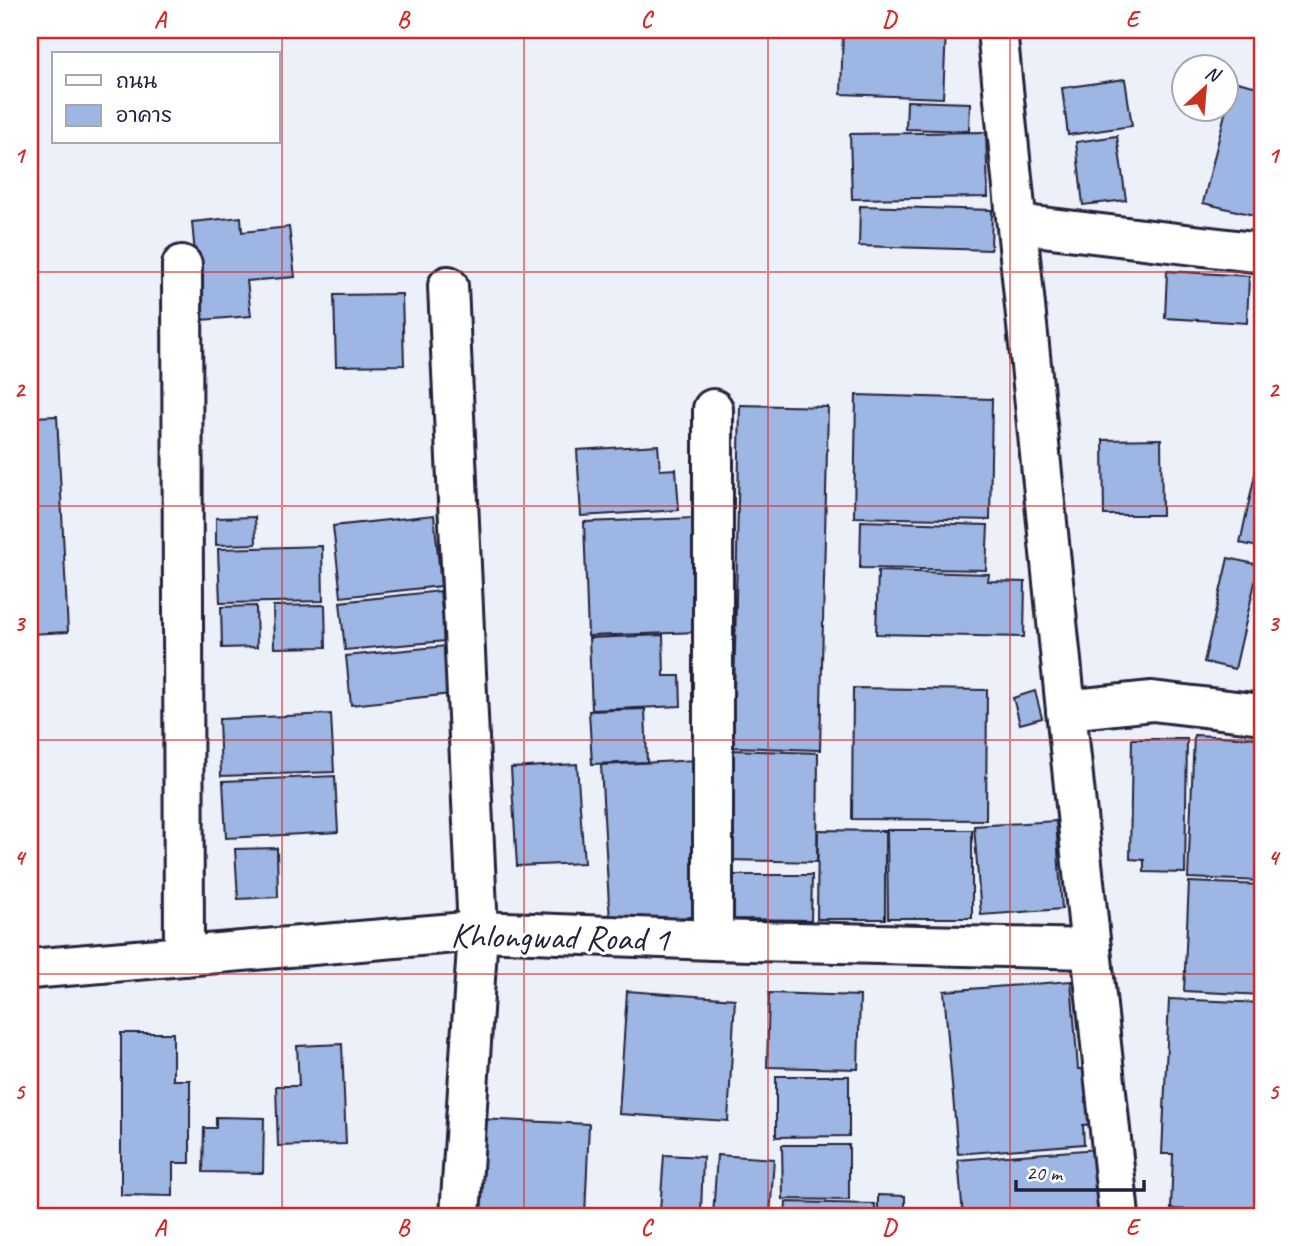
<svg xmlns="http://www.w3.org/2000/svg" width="1292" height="1246" viewBox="0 0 1292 1246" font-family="Caveat,'Playpen Sans Thai',sans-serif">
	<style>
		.building { fill: #9eb6e3; stroke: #22223b; stroke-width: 2 }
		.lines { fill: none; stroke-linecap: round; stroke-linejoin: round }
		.minor-casing { stroke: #22223b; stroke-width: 44 }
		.minor { stroke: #fff; stroke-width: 38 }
		.grid { fill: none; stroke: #d62828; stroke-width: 2; stroke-opacity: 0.55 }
		.labels { text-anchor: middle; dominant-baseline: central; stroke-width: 6; stroke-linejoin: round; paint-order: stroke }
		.street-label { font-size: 35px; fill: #22223b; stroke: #fff }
		.neatline { fill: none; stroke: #d62828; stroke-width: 2.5 }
		.grid-label { font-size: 23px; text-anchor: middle; font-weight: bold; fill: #d62828 }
	</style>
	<rect width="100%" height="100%" fill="#ecf0f9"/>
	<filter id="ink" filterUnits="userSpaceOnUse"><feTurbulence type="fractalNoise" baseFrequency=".0143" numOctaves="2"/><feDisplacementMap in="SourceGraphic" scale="14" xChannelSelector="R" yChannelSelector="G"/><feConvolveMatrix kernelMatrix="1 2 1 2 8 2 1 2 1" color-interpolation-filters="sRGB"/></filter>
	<g filter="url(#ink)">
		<!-- building -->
		<g class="building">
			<path d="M843,30H946L943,98L841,94Z"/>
			<path d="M1125,79L1132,126L1068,135L1062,88Z"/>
			<path d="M1233,81L1262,88V217L1203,203Z"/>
			<path d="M907,101L970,103L969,131L906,129Z"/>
			<path d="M986,132L988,197L852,199L850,134Z"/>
			<path d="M1117,136L1126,200L1083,205L1076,142Z"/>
			<path d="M860,206L992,210L991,250L859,246Z"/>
			<path d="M241,217L242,232L289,227L295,277L247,281L251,316L201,320L192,222Z"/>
			<path d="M1167,271L1249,276L1247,323L1165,318Z"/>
			<path d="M402,294L404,365L336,366L334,295Z"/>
			<path d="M856,395L992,399L990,520L854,517Z"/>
			<path d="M740,405L828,407L820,750L733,747Z"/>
			<path d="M57,416L68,632L30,634V417Z"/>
			<path d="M1161,439L1162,515H1104L1103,440Z"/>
			<path d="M658,445L660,470L676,469L679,510L581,516L577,450Z"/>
			<path d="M1259,456H1262V548L1240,543Z"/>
			<path d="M434,515L441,586L341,597L333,526Z"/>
			<path d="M255,517L256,544L216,545V518Z"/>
			<path d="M695,518L699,632L588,636L584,522Z"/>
			<path d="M861,521L988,525L986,570L860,568Z"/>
			<path d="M322,546L323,601L220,603L218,549Z"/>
			<path d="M1228,558L1259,565L1235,669L1204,662Z"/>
			<path d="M878,571L989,574L988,581L1025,582L1024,637L876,634Z"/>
			<path d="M440,591L445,641L345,650L340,602Z"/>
			<path d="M325,605L326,647L274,648L273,606Z"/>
			<path d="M256,606L257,647L222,648L221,607Z"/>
			<path d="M663,635L664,676H680L681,706L592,710L589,638Z"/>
			<path d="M446,646L451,694L351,705L346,656Z"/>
			<path d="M853,688L987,690L986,820L852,819Z"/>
			<path d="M1035,691L1042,718L1020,724L1013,698Z"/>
			<path d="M645,709L647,762L592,764L589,711Z"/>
			<path d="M331,714L334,772L221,776L219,719Z"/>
			<path d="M1194,735L1262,738V881L1188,878Z"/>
			<path d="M1132,739H1187L1185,873L1144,872V860L1130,859Z"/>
			<path d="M732,750L818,753L817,862L729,860Z"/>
			<path d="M698,760L707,916L610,922L601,765Z"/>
			<path d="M577,764L584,863L517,866L511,768Z"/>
			<path d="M335,776L338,832L226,838L223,781Z"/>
			<path d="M1056,821L1062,909L981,915L974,826Z"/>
			<path d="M818,830L885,831V919H817Z"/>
			<path d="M887,830H972V918H888Z"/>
			<path d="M277,848L278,897L238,899L235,849Z"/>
			<path d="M733,875H812L811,920L734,919Z"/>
			<path d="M1189,882L1262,885V995L1184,991Z"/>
			<path d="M1071,981L1078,1069H1091L1096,1124L1083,1125L1084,1144L958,1154L944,991Z"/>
			<path d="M627,991L735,999L728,1121L619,1114Z"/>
			<path d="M769,993L860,996L858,1069L767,1067Z"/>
			<path d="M1169,999L1262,1003V1216H1191V1210L1171,1209L1173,1154H1162Z"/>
			<path d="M121,1033H173V1080H190V1163H173V1196L121,1195Z"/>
			<path d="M342,1044L346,1144L278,1146L276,1086H299L297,1046Z"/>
			<path d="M776,1076H849V1136L776,1137Z"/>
			<path d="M216,1117L264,1118L263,1173L203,1172L204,1128H216Z"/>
			<path d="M476,1119L589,1124L585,1216H472Z"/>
			<path d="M782,1145H849V1200L783,1199Z"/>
			<path d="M1097,1149L1103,1216H963L958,1160Z"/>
			<path d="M664,1155L703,1157L701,1212L660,1210Z"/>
			<path d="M717,1155L774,1159L770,1216H713Z"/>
			<path d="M878,1195L905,1196V1216H878Z"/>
			<path d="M786,1202L875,1204V1216H785Z"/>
			<path d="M325,1210L377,1216H325Z"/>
		</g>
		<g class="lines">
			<!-- minor casing -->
			<g class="minor-casing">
				<g id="minor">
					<path d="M997,30L1066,710L1119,1216"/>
					<path d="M1017,224L1262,253"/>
					<path d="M182,265L184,956"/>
					<path d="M448,286L478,931L460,1216"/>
					<path d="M713,409V940"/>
					<path d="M1066,710L1152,701L1262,714"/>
					<path d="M30,969L478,931L713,940L1091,949"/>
				</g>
			</g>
			<!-- minor -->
			<use href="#minor" class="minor"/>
		</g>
	</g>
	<!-- grid -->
	<path class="grid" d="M282,30V1216M524,30V1216M768,30V1216M1010,30V1216M30,272H1262M30,506H1262M30,740H1262M30,974H1262"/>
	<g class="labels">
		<!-- street labels -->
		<g class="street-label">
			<text transform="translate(560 937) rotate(1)">Khlongwad Road 1</text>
		</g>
	</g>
	<!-- margin -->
	<rect width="1292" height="1246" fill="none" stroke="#fff" stroke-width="77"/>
	<!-- legend -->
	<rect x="52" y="52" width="228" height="91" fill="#ffffff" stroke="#a7a7b1" stroke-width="2"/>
	<rect x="66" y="75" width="35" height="10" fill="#ffffff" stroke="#a7a7b1" stroke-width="2"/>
	<text x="116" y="88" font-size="21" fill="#22223b">ถนน</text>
	<rect x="66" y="105" width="35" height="21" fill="#9eb6e3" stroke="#a7a7b1" stroke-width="2"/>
	<text x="116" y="122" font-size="21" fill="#22223b">อาคาร</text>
	<!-- north arrow -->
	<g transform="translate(1205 88) rotate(26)"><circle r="33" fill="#ffffff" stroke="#a7a7b1" stroke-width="2"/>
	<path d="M0-5L12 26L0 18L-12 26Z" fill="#c8321e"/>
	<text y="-10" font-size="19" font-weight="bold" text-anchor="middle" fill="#22223b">N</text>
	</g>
	<!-- scale -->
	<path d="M1016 1180v10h128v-10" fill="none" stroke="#22223b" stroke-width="3.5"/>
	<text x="1026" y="1180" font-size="21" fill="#22223b" stroke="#ffffff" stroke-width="5" paint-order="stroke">20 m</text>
	<rect x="38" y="38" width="1216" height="1170" class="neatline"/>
	<g class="grid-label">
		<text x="160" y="27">A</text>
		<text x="403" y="27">B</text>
		<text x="646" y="27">C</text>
		<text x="889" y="27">D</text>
		<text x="1132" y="27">E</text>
		<text x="19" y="163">1</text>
		<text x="1273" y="163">1</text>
		<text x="19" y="397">2</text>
		<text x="1273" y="397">2</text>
		<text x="19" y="631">3</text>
		<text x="1273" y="631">3</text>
		<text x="19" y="865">4</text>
		<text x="1273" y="865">4</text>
		<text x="19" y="1099">5</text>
		<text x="1273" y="1099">5</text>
		<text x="160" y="1235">A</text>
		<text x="403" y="1235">B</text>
		<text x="646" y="1235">C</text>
		<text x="889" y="1235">D</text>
		<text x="1132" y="1235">E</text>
	</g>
</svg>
